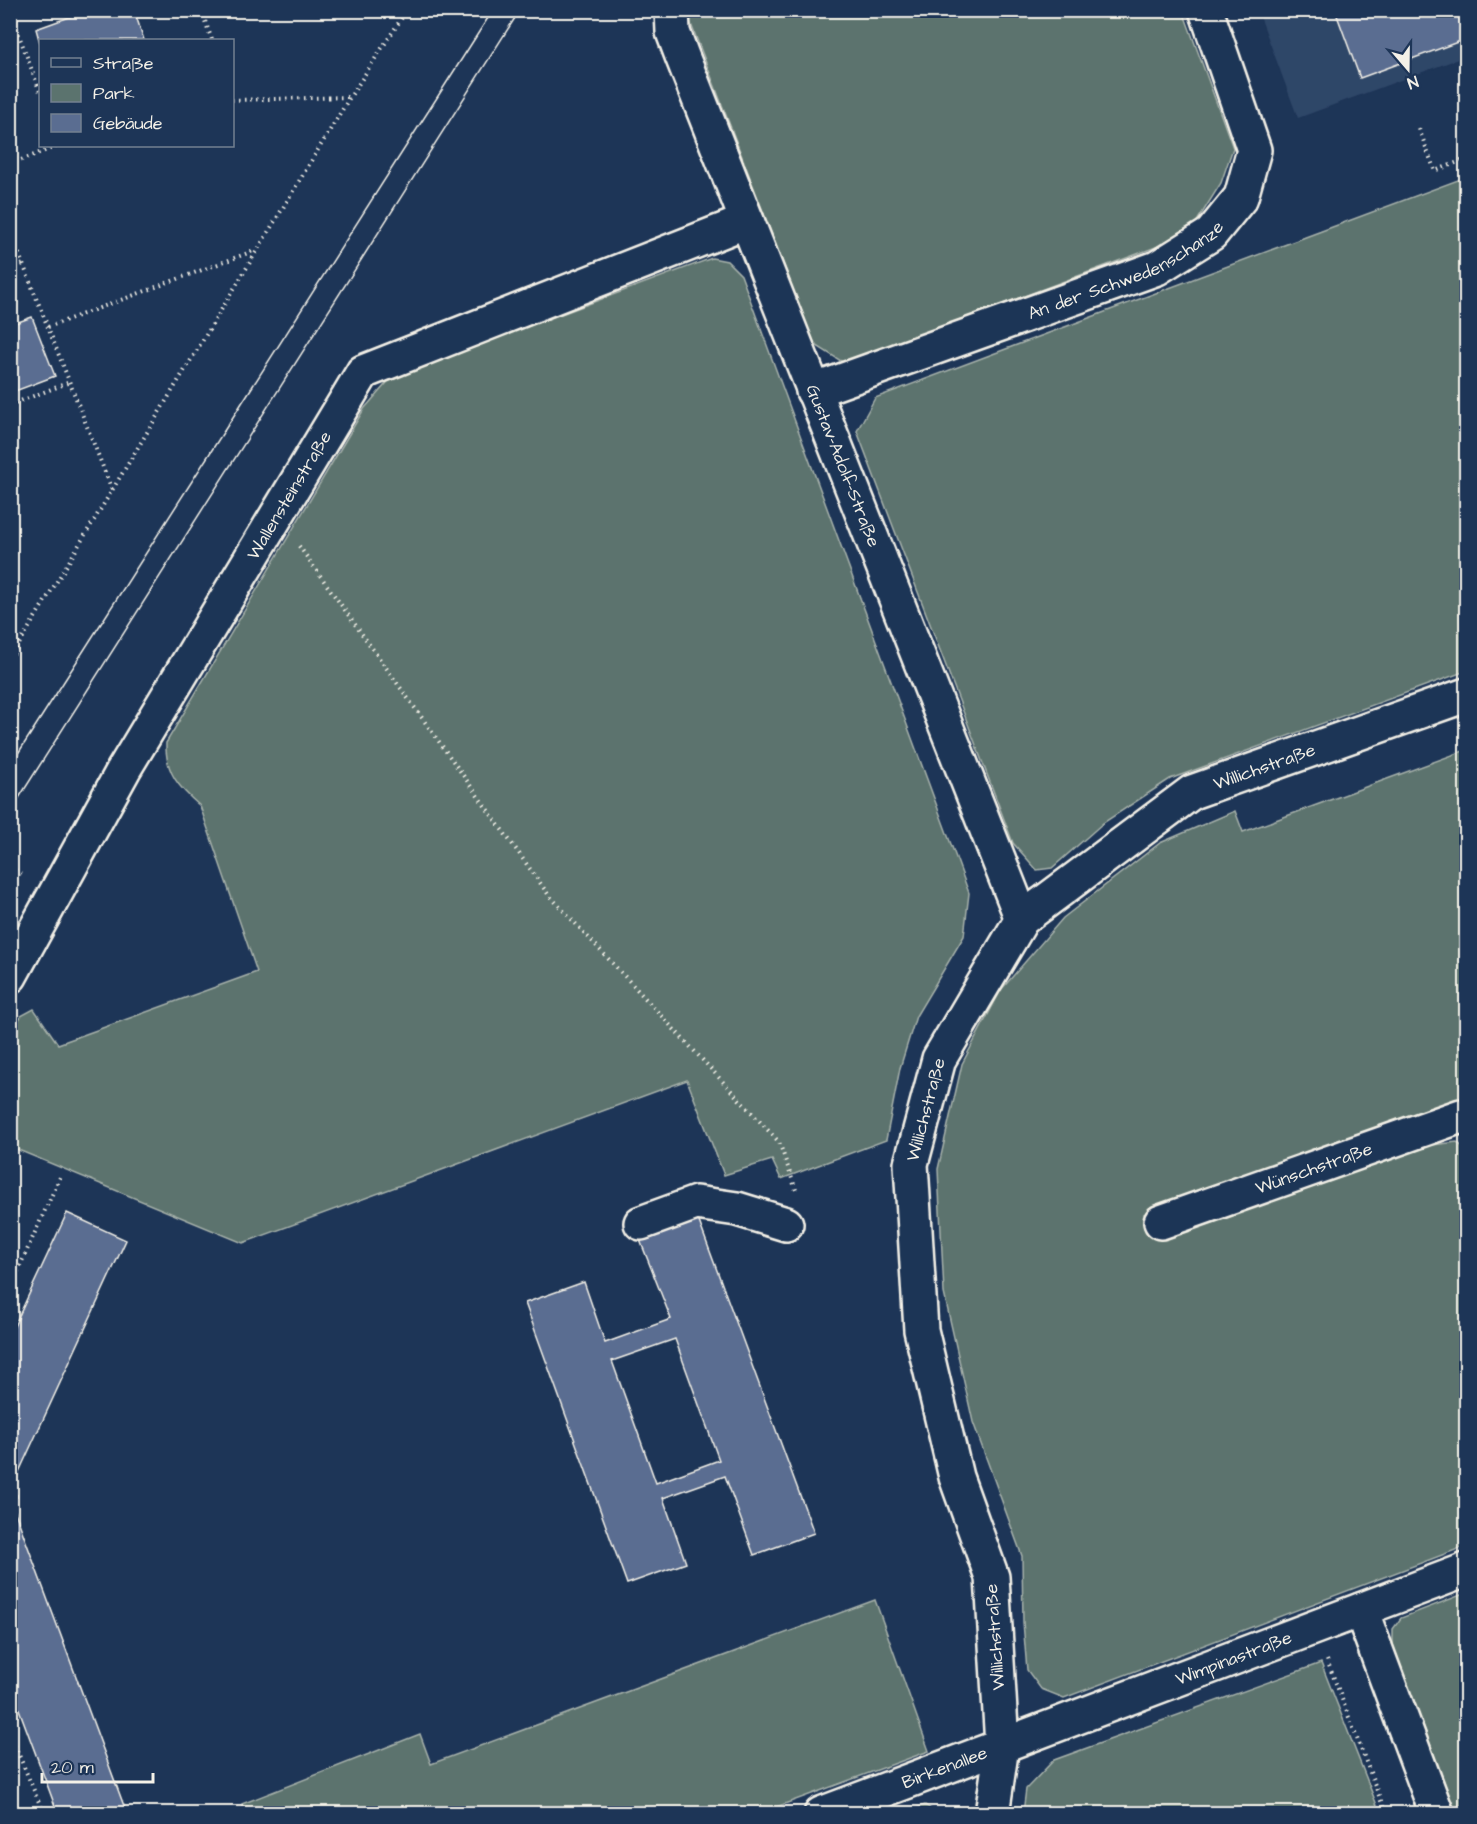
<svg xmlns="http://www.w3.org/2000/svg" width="1477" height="1824" viewBox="0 0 1477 1824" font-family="'Architects Daughter',sans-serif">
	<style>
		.built { fill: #2f4668 }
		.green { fill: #5b736e; stroke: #a8b2ab; stroke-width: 1.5 }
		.building { fill: #5a6d91; stroke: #f4f1e8; stroke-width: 1.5; fill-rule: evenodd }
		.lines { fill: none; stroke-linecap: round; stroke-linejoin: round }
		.minor-casing { stroke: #f4f1e8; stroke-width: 38 }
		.path { stroke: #f4f1e8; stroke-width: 4; stroke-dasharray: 1.5 4.5; stroke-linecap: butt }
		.minor { stroke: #1d3557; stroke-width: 33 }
		.tram { stroke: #f4f1e8; stroke-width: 1.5 }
		.labels { text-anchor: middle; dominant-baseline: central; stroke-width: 4.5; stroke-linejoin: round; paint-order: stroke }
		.street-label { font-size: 18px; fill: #f4f1e8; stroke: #1d3557 }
	</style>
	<rect width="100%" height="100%" fill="#1d3557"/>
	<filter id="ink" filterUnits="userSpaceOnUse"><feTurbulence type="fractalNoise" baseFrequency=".0167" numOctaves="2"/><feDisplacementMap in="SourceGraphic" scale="12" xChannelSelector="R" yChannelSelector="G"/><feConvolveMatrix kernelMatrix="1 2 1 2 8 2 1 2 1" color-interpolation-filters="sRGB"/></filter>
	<g filter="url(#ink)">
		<!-- built -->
		<path class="built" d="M1258,11H1466V56L1298,118Z"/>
		<!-- green -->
		<g class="green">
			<path d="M686,11H1183L1233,148L1221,183L1196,223L1164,244L844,363L814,344Z"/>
			<path d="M1466,177V671L1170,779L1103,823L1052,868L1037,870L1013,843L857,431L875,398Z"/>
			<path d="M712,258L727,261L741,275L969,893L964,936L916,1016L900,1068L886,1140L781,1179L772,1160L724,1175L687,1080L243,1243L11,1147V1033L21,1016L34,1009L58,1044L257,972L200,806C179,788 165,772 166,743L364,409L392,377Z"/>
			<path d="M1466,750V1101L1144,1214L1153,1237L1424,1146L1457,1142L1466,1150V1546L1064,1698L1041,1689L1027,1670L1023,1622L1022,1556L973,1422L944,1293L938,1169L962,1064L1001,990L1063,918L1160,843L1235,811L1243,832Z"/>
			<path d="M1466,1593V1813L1456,1814L1393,1645V1629L1401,1618Z"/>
			<path d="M875,1600L929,1751L760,1813L246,1814L242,1804L420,1734L431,1764Z"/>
			<path d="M1321,1663L1380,1813H1023L1026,1789L1054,1760Z"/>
			<path d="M925,1805L937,1813H900Z"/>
		</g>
		<!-- building -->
		<g class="building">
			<path d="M89,10H134L144,40H40V43L36,29Z"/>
			<path d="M1335,10H1466V39L1360,78Z"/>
			<path d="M32,317L55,376L10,393V325Z"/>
			<path d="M67,1213L126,1240L12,1487L10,1335Z"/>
			<path d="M698,1219L814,1533L754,1555L725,1476L663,1498L686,1563L627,1584L525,1303L584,1282L605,1343L671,1319L640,1240ZM675,1339L719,1460L656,1483L612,1361Z"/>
			<path d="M11,1501L127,1814H58L16,1701L10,1686Z"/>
		</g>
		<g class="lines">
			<!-- minor casing -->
			<g class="minor-casing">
				<g id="minor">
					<path id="s1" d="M672,10L673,32L682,56L1022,919"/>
					<path id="s2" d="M813,391L1157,268L1211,234L1241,197L1254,150L1206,10"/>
					<path id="s3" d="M10,976L124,769L363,372L747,221"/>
					<path id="s4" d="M1161,1222L1461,1116L1466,1118"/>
					<path d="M641,1223L696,1203L737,1209L786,1224"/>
					<path d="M1361,1610L1437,1814"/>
					<path id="s5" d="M821,1814L1466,1570"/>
					<path id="s6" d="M992,1814L1002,1746L992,1577L956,1477L921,1330L911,1164L939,1059L1022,919L1192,792L1466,695"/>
				</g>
			</g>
			<!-- path -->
			<g class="path">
				<path d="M201,10L212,40"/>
				<path d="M10,11L40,92"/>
				<path d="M232,100L349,97"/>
				<path d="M1419,129L1435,171L1466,159"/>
				<path d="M10,164L58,146"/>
				<path d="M10,231L112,490"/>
				<path d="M10,269L24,264"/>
				<path d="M48,327L256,250"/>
				<path d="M10,405L70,382"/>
				<path d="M299,546L548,894L779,1142L796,1190"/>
				<path d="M10,659L350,97L407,10"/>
				<path d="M10,867L25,876"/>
				<path d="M10,1288L60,1177"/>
				<path d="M10,1496H22"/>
				<path d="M1327,1660L1386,1814"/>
				<path d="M10,1734L44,1814"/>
			</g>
			<!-- minor -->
			<use href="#minor" class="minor"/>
			<!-- tram -->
			<g class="tram">
				<path d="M10,766L493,10"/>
				<path d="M10,812L520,10"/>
			</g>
		</g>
	</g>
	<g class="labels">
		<!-- street labels -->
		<g class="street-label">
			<text stroke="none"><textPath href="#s2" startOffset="336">An der Schwedenschanze</textPath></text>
			<text stroke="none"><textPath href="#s1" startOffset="488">Gustav-Adolf-Straße</textPath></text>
			<text stroke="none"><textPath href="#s3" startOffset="556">Wallensteinstraße</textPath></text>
			<text stroke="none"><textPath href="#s6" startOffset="1222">Willichstraße</textPath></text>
			<text stroke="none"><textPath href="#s6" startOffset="718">Willichstraße</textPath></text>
			<text stroke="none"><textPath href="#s4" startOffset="162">Wünschstraße</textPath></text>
			<text transform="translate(995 1637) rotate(-94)">Willichstraße</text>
			<text stroke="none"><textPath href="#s5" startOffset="441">Wimpinastraße</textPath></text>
			<text stroke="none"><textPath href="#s5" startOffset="132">Birkenallee</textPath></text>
		</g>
	</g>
	<!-- margin -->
	<rect width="1477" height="1824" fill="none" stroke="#1d3557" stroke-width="36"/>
	<rect x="18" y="18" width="1441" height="1788" fill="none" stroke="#f4f1e8" stroke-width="2" filter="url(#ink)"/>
	<!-- legend -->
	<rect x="39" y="39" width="195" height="108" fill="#1d3557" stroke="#738091" stroke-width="1.5"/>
	<rect x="51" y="58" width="30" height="9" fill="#1d3557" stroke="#738091" stroke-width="1.5"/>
	<text x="93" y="69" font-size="18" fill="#f4f1e8">Straße</text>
	<rect x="51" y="84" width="30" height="18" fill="#5b736e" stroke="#738091" stroke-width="1.5"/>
	<text x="93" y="99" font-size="18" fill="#f4f1e8">Park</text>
	<rect x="51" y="114" width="30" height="18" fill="#5a6d91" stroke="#738091" stroke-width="1.5"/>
	<text x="93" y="129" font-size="18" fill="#f4f1e8">Gebäude</text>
	<!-- north arrow -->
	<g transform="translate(1408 69) rotate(160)" stroke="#1d3557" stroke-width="4.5" paint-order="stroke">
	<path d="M0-4.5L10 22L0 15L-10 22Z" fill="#f4f1e8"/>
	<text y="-9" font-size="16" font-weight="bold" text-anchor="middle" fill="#f4f1e8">N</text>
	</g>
	<!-- scale -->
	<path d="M42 1773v9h111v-9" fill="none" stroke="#f4f1e8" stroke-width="3"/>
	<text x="51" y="1773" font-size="18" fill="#f4f1e8" stroke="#1d3557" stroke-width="4.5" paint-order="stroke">20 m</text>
</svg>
